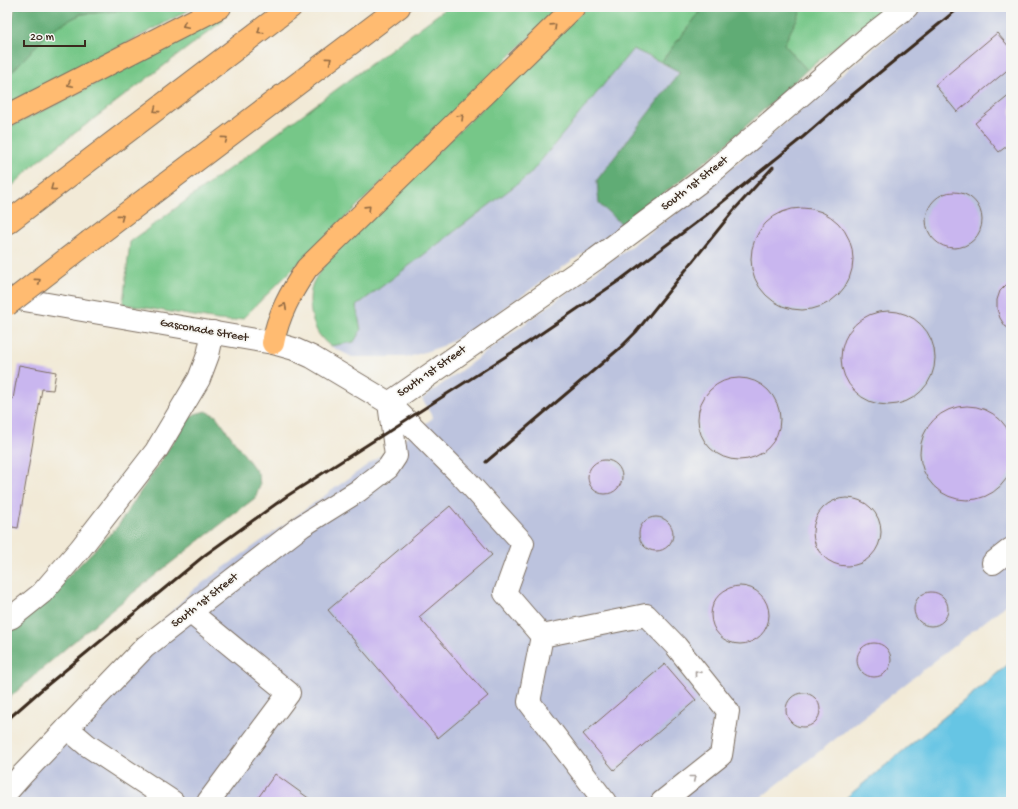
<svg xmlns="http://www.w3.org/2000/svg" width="1018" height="809" viewBox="0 0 1018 809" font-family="'Gochi Hand',sans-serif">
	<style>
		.industrial { fill: #bcc3de }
		.green { fill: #76c788; stroke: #587853 }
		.forest { fill: #60ac74; stroke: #4e6b49 }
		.water { fill: #66c5e4; stroke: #507881 }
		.building { fill: #c9b6ef }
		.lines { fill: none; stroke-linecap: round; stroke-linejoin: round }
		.minor-casing { stroke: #7b6d5f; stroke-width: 24 }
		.highway-casing { stroke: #7b6d5f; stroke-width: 24 }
		.minor { stroke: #fff; stroke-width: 22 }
		.highway { stroke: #ffbb71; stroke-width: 22 }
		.rail { stroke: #3b2a1e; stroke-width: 3 }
		.highway-bridge-casing { stroke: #7b6d5f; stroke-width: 24; stroke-linecap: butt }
		.highway-bridge { stroke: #ffbb71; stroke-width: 22 }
		.oneway { stroke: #936b43 }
		.oneway2 { stroke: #a79f9a }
		.labels { text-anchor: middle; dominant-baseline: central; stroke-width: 3.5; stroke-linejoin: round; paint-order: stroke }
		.street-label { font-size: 12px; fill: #3b2a1e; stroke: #f6f6f2 }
	</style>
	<rect width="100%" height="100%" fill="#f6f6f2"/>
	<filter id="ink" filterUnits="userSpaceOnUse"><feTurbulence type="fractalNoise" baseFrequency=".025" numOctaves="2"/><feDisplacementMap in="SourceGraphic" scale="8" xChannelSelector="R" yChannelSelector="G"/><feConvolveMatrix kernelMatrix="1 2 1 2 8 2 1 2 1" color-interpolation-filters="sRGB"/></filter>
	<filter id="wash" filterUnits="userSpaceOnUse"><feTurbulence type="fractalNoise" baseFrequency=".012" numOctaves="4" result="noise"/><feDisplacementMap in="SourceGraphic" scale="16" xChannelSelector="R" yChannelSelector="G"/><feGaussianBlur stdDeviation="0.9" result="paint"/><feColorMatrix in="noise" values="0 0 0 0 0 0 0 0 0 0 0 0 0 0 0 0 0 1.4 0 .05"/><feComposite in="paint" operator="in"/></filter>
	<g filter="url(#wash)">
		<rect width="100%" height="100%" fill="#f2ead7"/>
		<!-- industrial -->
		<g class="industrial">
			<path d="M925,7H1011V601L755,802H7V774L194,589L433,418L422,399L687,205L857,62Z"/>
			<path d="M633,49L680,72L597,180L599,204L623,225L474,329L440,347L409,357H352L330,346L354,341L361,330L356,306L529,175Z"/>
		</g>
		<!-- green -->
		<g class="green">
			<path d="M137,7H195L127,43L7,104V77L50,30L81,14L129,10Z"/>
			<path d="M448,7H560L243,318L232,321L218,320L123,304L130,242Z"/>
			<path d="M587,7H704L661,62L633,49L529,175L356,306L361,330L354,342L330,346C327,343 324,341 321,337C310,324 306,293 315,279C325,262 340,248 353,234Z"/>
			<path d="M803,7H885L807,70L784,44Z"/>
			<path d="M223,17V21L38,161L7,191V128L69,98L148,55Z"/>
		</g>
		<!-- forest -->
		<g class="forest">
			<path d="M15,7H137L129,10L81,14L51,30L7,77V51Z"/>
			<path d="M704,7H803L784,44L807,70L720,150L623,225L599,204L597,180L680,72L661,62Z"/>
			<path d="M206,411L216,416L259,475L260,486L255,498C170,563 87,627 7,700V628L26,619L118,526L188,419L195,414Z"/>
		</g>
		<!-- water -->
		<path class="water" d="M1011,662V802H841Z"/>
		<g id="blocks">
			<!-- building -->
			<g class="building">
				<path d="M997,33L1011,49V67L957,112L935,85Z"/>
				<path d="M1011,94V143L999,152L975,123Z"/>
				<circle cx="954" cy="220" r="28"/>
				<circle cx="802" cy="259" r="51"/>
				<path d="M1011,281V330L1005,326L1000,318L997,309V300L1000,291L1007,284Z"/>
				<circle cx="888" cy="358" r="47"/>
				<path d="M19,365L56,372L53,390L42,389L18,528L7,526V398L13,399Z"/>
				<circle cx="739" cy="419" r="41"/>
				<circle cx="967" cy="453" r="47"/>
				<circle cx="605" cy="477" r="17"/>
				<circle cx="847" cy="532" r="34"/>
				<path d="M450,506L492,555L419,617L488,696L438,738L328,610Z"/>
				<circle cx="656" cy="534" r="17"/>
				<circle cx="740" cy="615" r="29"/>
				<circle cx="931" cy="609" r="17"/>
				<circle cx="874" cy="660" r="17"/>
				<path d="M665,664L696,700L614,770L583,734Z"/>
				<circle cx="803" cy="710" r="17"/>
				<path d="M275,774L314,802H255Z"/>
			</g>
		</g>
	</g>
	<g filter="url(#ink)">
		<use href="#blocks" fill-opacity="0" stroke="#7b6d5f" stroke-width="1"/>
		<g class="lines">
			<!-- minor casing -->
			<g class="minor-casing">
				<g id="minor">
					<path d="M7,297L273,343L294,349L312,357L389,403L464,478L523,543L505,593L542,636"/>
					<path d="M389,403L596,259L709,175L865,40L907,7"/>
					<path d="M993,563L1011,549"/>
					<path d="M190,612L289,693L208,802"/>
					<path d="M7,619L12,617L42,593L80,549L156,451L199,379L208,355L213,332"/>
					<path d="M67,728L87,745L173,802"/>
					<path d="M7,792L22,775L145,647L302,526L358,491L388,468L396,456L389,403"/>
					<path d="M605,802L529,702L542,636L646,615L676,646L728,711L721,755L662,802"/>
				</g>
			</g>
			<!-- highway casing -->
			<g class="highway-casing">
				<g id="highway">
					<path d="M7,116L220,7"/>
					<path d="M7,223L291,7"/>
					<path d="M90,241L399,7"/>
					<path d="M273,343C278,315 291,292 307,268L574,7"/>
				</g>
			</g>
			<!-- minor -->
			<use href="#minor" class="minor"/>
			<!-- highway -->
			<use href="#highway" class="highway"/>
			<!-- rail -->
			<g class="rail">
				<path d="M486,462L620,348L636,332L734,210L773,167"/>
				<path d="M7,720L40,691L205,555L287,496L530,341L620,280L705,216L803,137L835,109L960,7"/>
			</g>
			<!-- highway-bridge casing -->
			<g class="highway-bridge-casing">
				<path id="highway-bridge" d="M7,305L90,241"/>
			</g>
			<!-- highway-bridge -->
			<use href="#highway-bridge" class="highway-bridge"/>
		</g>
		<!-- one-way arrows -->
		<defs><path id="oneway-chevron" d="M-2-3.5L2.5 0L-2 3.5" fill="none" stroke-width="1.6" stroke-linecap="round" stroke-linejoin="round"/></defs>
		<g class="oneway">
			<use href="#oneway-chevron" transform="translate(185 25) rotate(153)"/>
			<use href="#oneway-chevron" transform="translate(554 26) rotate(-44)"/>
			<use href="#oneway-chevron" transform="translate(260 31) rotate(143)"/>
			<use href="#oneway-chevron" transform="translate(329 60) rotate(-37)"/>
			<use href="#oneway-chevron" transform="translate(70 84) rotate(153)"/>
			<use href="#oneway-chevron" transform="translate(156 110) rotate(143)"/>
			<use href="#oneway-chevron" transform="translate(461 117) rotate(-44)"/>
			<use href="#oneway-chevron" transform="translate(225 139) rotate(-37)"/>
			<use href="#oneway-chevron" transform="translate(53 188) rotate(143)"/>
			<use href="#oneway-chevron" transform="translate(368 208) rotate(-44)"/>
			<use href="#oneway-chevron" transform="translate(121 217) rotate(-37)"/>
			<use href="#oneway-chevron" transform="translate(38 281) rotate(-37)"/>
			<use href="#oneway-chevron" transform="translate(284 306) rotate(-63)"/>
		</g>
		<g class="oneway2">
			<use href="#oneway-chevron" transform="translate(697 673) rotate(-129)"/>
			<use href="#oneway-chevron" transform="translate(693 778) rotate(-39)"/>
		</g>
	</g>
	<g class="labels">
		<!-- street labels -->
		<g class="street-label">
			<text transform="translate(695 184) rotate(-38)">South 1st Street</text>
			<text transform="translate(204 331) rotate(10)">Gasconade Street</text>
			<text transform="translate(432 372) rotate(-35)">South 1st Street</text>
			<text transform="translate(205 601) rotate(-38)">South 1st Street</text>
		</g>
	</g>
	<!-- margin -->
	<rect width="1018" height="809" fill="none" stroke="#f6f6f2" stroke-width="24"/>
	<!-- scale -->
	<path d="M24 40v6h61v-6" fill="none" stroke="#3b2a1e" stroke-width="2"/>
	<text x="30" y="40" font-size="12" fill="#3b2a1e" stroke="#f6f6f2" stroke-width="3" paint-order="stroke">20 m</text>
</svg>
